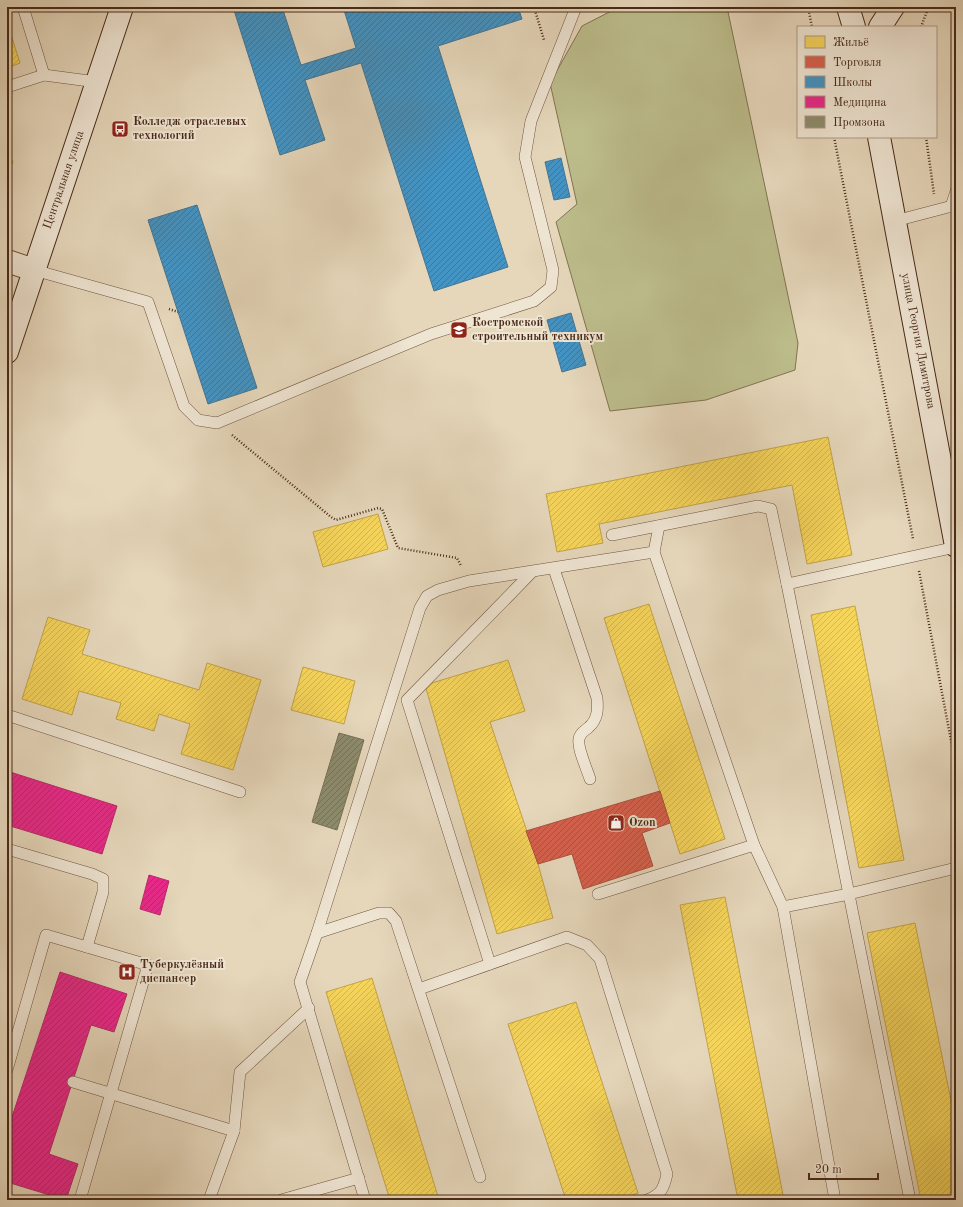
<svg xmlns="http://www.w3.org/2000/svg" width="963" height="1207" viewBox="0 0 963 1207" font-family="'Old Standard TT',serif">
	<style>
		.garden { fill: #bcbc8b; stroke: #827352 }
		.homes { fill: url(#homes-hatch); stroke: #c2a248 }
		.shops { fill: url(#shops-hatch); stroke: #ac503d }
		.schools { fill: url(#schools-hatch); stroke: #457490 }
		.health { fill: url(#health-hatch); stroke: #b82968 }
		.industry { fill: url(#industry-hatch); stroke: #786f54 }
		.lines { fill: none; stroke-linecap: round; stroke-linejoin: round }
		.lane-casing { stroke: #705541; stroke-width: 12 }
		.street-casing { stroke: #705541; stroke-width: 24 }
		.secondary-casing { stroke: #492a18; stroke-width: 24 }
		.path { stroke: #492a18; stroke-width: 2.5; stroke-dasharray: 1 2; stroke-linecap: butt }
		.lane { stroke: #efe5d3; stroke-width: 11 }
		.street { stroke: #efe5d3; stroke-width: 22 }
		.secondary { stroke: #efe5d3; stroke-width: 22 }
		.labels { text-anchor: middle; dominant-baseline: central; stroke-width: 4; stroke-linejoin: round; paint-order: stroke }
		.poi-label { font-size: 12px; font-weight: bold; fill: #492a18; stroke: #efe5d3; text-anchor: start }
		.street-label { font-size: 12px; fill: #492a18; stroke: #efe5d3 }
	</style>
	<defs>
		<pattern id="homes-hatch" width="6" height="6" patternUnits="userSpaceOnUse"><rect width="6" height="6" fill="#f6d55c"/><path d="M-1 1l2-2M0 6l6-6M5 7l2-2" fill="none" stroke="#d4b74f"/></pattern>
		<pattern id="shops-hatch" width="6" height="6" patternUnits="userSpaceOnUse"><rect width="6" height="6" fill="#d6604d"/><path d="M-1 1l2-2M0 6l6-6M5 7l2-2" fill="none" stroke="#b04f3f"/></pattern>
		<pattern id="schools-hatch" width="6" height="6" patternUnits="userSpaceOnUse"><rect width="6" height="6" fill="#4393c3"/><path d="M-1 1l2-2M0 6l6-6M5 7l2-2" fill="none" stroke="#3a789d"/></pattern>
		<pattern id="health-hatch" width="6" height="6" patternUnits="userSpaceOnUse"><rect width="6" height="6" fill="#e7298a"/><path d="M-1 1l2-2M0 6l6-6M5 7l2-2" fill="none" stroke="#bd2370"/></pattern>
		<pattern id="industry-hatch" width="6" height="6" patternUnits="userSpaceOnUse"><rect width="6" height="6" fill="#8c8c6e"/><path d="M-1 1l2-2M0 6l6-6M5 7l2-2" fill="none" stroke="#747359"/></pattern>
	</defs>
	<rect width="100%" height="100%" fill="#e6d7bb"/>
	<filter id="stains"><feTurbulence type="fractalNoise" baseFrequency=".005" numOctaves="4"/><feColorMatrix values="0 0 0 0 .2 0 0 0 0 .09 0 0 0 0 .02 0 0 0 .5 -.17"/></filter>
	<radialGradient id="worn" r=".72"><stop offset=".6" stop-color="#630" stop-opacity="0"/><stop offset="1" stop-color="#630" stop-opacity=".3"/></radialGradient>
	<!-- garden -->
	<path class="garden" d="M619,7H727L798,343L795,370L706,400L610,411L556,222L577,204L550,83L582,26Z"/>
	<!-- homes -->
	<g class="homes">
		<path d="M7,22L20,63L7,68Z"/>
		<path d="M7,159L13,161L7,179Z"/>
		<path d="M828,437L852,555L807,564L792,485L599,524L603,543L557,552L546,494Z"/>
		<path d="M378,514L388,549L323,567L313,532Z"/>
		<path d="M649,604L725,839L680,854L604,618Z"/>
		<path d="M855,606L904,860L859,868L811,615Z"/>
		<path d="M48,617L90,630L82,654L199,690L207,663L261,680L233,770L181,754L190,724L159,714L154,731L116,719L121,703L79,691L72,715L22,699Z"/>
		<path d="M508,660L525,711L490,722L538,864L553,918L497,934L425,685Z"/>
		<path d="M303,667L355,681L344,724L291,710Z"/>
		<path d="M725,897L784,1200H738L680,905Z"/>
		<path d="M915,923L956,1125V1200H921L867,933Z"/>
		<path d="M372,978L439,1200H390L326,992Z"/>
		<path d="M576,1002L638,1193L618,1200H566L508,1024Z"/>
	</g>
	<!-- shops -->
	<path class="shops" d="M660,791L670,823L642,833L653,866L583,889L572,854L538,864L526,831Z"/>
	<!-- schools -->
	<g class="schools">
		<path d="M233,7H282L301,65L356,48L343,7H518L522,19L438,46L508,267L434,291L361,63L305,80L325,140L280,155Z"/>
		<path d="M561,158L570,197L554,200L545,162Z"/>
		<path d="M197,205L257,388L208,404L148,220Z"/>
		<path d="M571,313L586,365L562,372L547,320Z"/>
	</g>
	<!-- health -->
	<g class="health">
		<path d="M7,771L117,806L102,854L7,825Z"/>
		<path d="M149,875L169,881L160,915L140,909Z"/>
		<path d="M60,972L127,994L114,1032L91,1025L49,1154L78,1164L66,1200L7,1182V1132Z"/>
	</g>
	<!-- industry -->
	<path class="industry" d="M339,733L364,740L337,830L312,822Z"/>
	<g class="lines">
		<!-- lane casing -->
		<g class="lane-casing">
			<g id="lane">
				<path d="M23,7L44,75"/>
				<path d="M7,87L44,75L97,82"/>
				<path d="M951,207L956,191"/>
				<path d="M895,221L956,205"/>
				<path d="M34,270L148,302L184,406L198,420L217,423L431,334L534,301L551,287L553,270L525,157L531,121L576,7"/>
				<path d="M612,535L758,506L771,509L787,584L956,547"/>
				<path d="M654,552L659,526"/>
				<path d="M554,569L597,698C598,709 598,719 589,727C585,731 580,732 579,739C577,748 587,769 590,779"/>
				<path d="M787,584L910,1200"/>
				<path d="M7,715L240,792"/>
				<path d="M7,849L92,874L103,879V892L87,947"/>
				<path d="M598,894L754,845"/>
				<path d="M783,907L849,894L956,868"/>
				<path d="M317,933L379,913H389L396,921L480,1177"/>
				<path d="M490,964L407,700L532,572"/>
				<path d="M419,989L567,937L587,945L600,959L667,1174C664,1188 661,1195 647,1200"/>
				<path d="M7,1070L46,935L148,965L80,1200"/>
				<path d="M73,1082L234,1131"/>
				<path d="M209,1200L234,1131L240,1072L309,1008"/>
				<path d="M281,1200L359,1178"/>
				<path d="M365,1200L300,982L317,933L420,608L427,596L438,590L469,581L654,552L754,845L783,907L835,1200"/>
			</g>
		</g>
		<!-- street casing -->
		<g class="street-casing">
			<path id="street" d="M7,261L34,270"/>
		</g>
		<!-- secondary casing -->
		<g class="secondary-casing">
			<g id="secondary">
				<path d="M848,7L854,27"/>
				<path d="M880,27L893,7"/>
				<path d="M879,137L956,546"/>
				<path d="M7,352L122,7"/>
			</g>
		</g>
		<!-- path -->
		<g class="path">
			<path d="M534,7L544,40"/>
			<path d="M808,7L812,27"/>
			<path d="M921,27L927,11"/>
			<path d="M834,137L913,539"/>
			<path d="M926,137L934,194"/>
			<path d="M169,309L178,312"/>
			<path d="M232,435L331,517L336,520L378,508L382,509L398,548L457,558L461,566"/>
			<path d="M919,571L956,767"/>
		</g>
		<!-- lane -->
		<use href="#lane" class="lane"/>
		<!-- street -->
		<use href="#street" class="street"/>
		<!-- secondary -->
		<use href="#secondary" class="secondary"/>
	</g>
	<!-- icons -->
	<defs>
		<g id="bus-square" transform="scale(0.9)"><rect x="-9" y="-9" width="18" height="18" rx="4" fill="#8f2418" stroke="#efe5d3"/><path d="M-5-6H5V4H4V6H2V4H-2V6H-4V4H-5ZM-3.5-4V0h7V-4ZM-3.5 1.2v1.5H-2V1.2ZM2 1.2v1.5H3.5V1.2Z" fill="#fff"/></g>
		<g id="university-square" transform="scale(0.9)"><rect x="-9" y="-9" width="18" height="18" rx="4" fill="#8f2418" stroke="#efe5d3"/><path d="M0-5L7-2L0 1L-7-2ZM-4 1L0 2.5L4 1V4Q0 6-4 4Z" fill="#fff"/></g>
		<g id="shop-square" transform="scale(0.9)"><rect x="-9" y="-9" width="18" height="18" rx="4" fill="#8f2418" stroke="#efe5d3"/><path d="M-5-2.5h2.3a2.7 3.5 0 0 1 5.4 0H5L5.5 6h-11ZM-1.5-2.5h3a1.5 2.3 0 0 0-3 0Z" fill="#fff"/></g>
		<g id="hospital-square" transform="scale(0.9)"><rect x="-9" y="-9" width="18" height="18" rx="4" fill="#8f2418" stroke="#efe5d3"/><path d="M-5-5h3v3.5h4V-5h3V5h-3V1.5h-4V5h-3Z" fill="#fff"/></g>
	</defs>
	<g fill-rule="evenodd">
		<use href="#bus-square" x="120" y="129"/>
		<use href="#university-square" x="459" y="330"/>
		<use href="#shop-square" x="616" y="823"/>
		<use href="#hospital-square" x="127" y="972"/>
	</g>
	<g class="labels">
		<!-- poi labels -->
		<g class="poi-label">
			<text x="133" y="122">Колледж отраслевых<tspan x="133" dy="14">технологий</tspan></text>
			<text x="472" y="323">Костромской<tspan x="472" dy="14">строительный техникум</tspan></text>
			<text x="629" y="823">Ozon</text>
			<text x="140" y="965">Туберкулёзный<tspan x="140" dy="14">диспансер</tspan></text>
		</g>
		<!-- street labels -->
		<g class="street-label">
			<text transform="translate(64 180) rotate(-71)">Центральная улица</text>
			<text transform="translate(918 341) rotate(79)">улица Георгия Димитрова</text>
		</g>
	</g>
	<!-- margin -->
	<rect width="963" height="1207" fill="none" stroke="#e6d7bb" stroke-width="24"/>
	<rect x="8" y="8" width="947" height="1191" fill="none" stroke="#492a18" stroke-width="2"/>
	<rect x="12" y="12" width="939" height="1183" fill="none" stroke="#492a18"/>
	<!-- legend -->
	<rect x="797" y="26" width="140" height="112" fill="#efe5d3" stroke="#ad9a88"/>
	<rect x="805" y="36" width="20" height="12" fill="#f6d55c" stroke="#ad9a88"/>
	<text x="833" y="46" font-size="12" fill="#492a18">Жильё</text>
	<rect x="805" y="56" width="20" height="12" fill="#d6604d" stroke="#ad9a88"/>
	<text x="833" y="66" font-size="12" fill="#492a18">Торговля</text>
	<rect x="805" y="76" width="20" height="12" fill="#4393c3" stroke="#ad9a88"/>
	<text x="833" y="86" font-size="12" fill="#492a18">Школы</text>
	<rect x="805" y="96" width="20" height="12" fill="#e7298a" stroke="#ad9a88"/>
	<text x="833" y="106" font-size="12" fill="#492a18">Медицина</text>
	<rect x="805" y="116" width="20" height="12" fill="#8c8c6e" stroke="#ad9a88"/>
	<text x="833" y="126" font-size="12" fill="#492a18">Промзона</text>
	<!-- scale -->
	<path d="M809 1173v6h69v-6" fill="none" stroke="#492a18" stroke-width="2"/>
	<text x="815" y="1173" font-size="12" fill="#492a18" stroke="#efe5d3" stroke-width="3" paint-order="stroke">20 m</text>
	<rect width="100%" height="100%" filter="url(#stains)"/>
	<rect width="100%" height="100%" fill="url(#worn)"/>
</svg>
